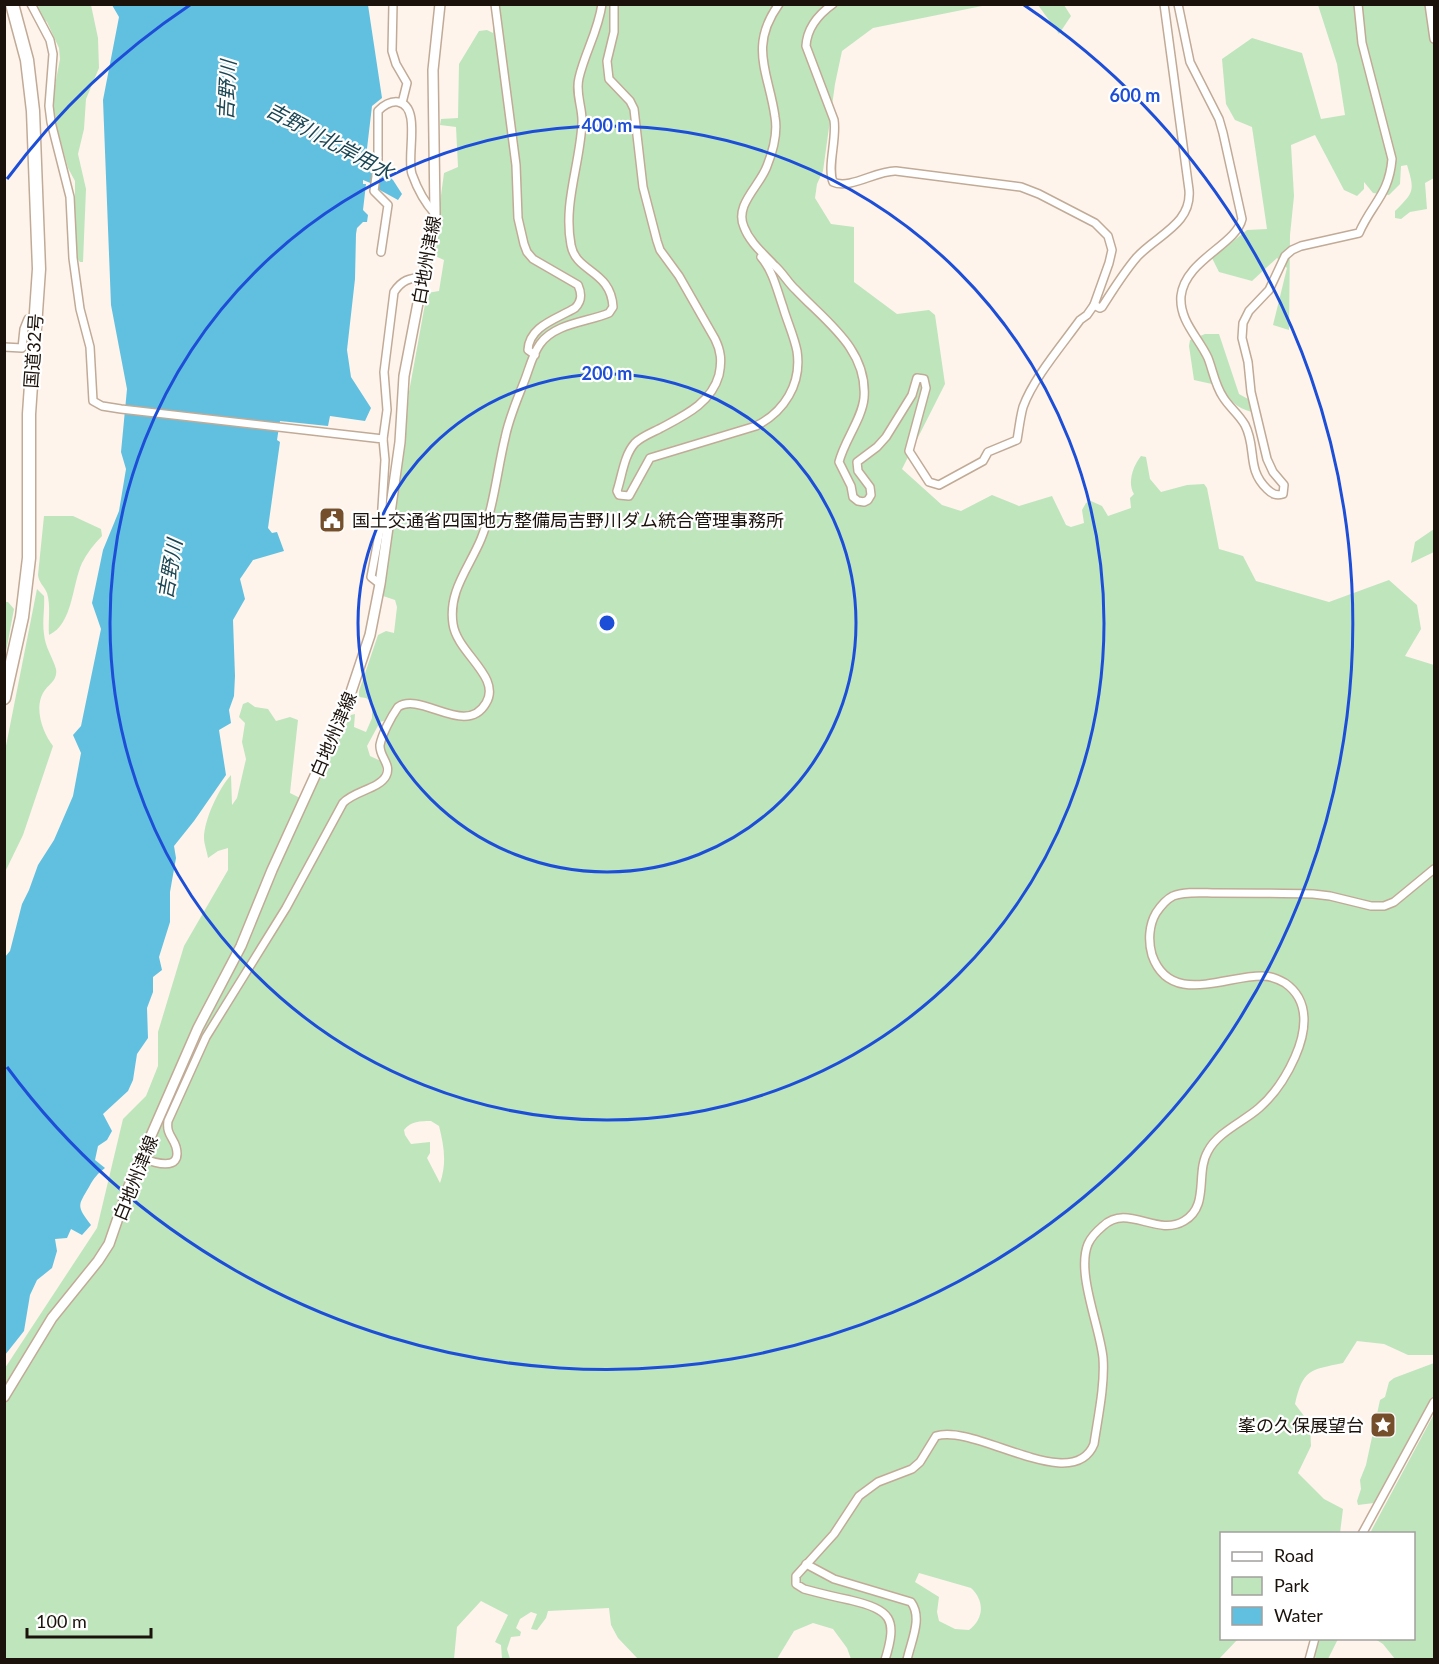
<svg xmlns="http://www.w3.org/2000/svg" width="1439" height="1664" viewBox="0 0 1439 1664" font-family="Lato,'Noto Sans JP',sans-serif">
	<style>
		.green { fill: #bfe5bd; fill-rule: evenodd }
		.water { fill: #61c0df }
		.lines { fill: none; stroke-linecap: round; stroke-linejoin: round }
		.minor-casing { stroke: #c1ab97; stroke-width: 10 }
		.secondary-casing { stroke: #c1ab97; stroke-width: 12 }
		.trunk-casing { stroke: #c1ab97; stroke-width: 15 }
		.minor { stroke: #fff; stroke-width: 7 }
		.secondary { stroke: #fff; stroke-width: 9 }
		.trunk { stroke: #fff; stroke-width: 12 }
		.ring { fill: none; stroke: #1d4ed8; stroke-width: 3 }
		.labels { text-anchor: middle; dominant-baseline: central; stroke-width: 4.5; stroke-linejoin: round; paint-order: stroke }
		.street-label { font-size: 18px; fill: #1a120b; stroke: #fff }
		.poi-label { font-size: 18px; fill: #1a120b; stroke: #fff; text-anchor: start }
		.water-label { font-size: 20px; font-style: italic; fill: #1b4653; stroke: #fff }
		.centre { fill: #1d4ed8; stroke: #fff; stroke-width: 3 }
		.ring-label { font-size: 18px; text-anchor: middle; font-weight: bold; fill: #1d4ed8; stroke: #fff; stroke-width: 4.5; stroke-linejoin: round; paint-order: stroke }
	</style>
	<rect width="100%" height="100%" fill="#fef4ec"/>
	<!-- green -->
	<g class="green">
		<path d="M35,5H91L98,38L99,68L86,99L84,129L78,154L86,189L83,262H80L77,258L75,241V181L68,168L56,124L52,101L60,59L59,48L47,22L42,18Z"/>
		<path d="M495,5H987L873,28L842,51L835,84L823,171L817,184L815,198L831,224L854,227V282L897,314L929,310L935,315L945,384L902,469L942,505L961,511L992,495L1019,506L1052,496L1066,525L1071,527L1084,523L1082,510L1086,503L1091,501L1102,506L1108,516L1131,508L1130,498L1134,494C1127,483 1133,466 1141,456L1146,457L1150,479L1161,492L1187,485L1204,484L1207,488L1219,549L1243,556L1256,581L1329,602L1389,580L1417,605L1421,629L1405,656L1434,665V1355H1408L1384,1344L1357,1341L1343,1363C1310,1370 1303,1369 1295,1404L1310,1424L1311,1446L1298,1473L1324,1499L1343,1509L1340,1533L1222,1534V1638L1238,1639L1219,1659H851L847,1648L833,1629L813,1623L794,1631L777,1659H638L618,1638L611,1625L609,1608L548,1611L546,1618L537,1630L531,1629L537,1614L531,1612L520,1619L516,1628L521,1632L520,1636L511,1637L507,1649L510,1659H502L501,1645L495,1642L508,1615L481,1601L457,1627L454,1659L5,1660V1368L97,1228L123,1119L146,1096L158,1066V1032L184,946L228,870V848L218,851L208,858C207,851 204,844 204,838C204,820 219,788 231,775L232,805L237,798L246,759L242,742L245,723L239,717L243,704L248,702L255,707L268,709L276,721L290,717L298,720L290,793L308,802L351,715L355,714L354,727L366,732L372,718V702L366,698L359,697V691L378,635L386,631L394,633L397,607L395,600L383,596L404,452L409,392L427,293L439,291L444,260L433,255L444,173L458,167L456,127L440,125L441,119L458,118L459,64L479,31L487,30L493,33ZM407,701L408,707L401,710C395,720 385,735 384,746C383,764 399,763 384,783L376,782L382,774L383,762L370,756L367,746L380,722L387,720C392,710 396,703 407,701ZM431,1121L439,1126C444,1146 447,1163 440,1183L427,1158L430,1153V1142L411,1144L405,1135L404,1130C411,1121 420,1121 431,1121ZM919,1573L971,1588C985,1601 984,1619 969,1630L955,1629L939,1621L937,1612L939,1597L915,1582Z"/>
		<path d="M1038,5H1064L1071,16L1059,34Z"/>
		<path d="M1318,5H1434V178L1425,183L1427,209L1410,212L1401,219L1395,218V211C1414,192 1415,191 1407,165L1401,166L1400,184L1389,195L1373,193L1364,182V189L1357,196L1344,190L1315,135L1291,145L1294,196L1290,235L1289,330L1273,325L1287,268L1277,258L1252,281L1219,272L1212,258L1247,230L1267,229L1252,127L1235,120L1226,104L1222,59L1252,38L1302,53L1321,119L1345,115L1337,64Z"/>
		<path d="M1205,334H1219L1239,394L1248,399L1252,412C1236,408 1229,400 1221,386L1194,380L1189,346L1190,340Z"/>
		<path d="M44,516H73L101,529L102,536C94,544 87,553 82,563C72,585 73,624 49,635C48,621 51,606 47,593C44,586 39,583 38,575Z"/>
		<path d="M1434,529V552L1411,563L1415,542Z"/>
		<path d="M37,589L44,596C45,608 42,621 44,634C45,647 53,658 56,669C58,681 48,684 43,693C34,709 43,733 53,746L23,835L6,870L5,891V751Z"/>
		<path d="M5,602H8L14,609L5,657Z"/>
		<path d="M1434,1363V1396L1374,1503L1358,1505L1357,1501L1361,1489L1360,1480L1366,1465L1380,1400L1385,1397L1389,1382L1394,1378Z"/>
		<path d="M1434,1414V1659H1395L1383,1644L1375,1639L1414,1638V1534L1370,1533Z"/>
		<path d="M1320,1639H1338L1328,1659H1316L1314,1655Z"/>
	</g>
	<!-- water -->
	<path class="water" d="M112,5H368L382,98L372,106L366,157L393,180L402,194L398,200L378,189V186L363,180V184H366L363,210L368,215L367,222H363L357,228L356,234L355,279L347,350L351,377L371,408L365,421L330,416L328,426L280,421L277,440L280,442L268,528L272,533L277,532L284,551L253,560L240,579L245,599L233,620L235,676L234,696L229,710L231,723L219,730L226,775L194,821L174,846L176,858L170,892V922L159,957L162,970L153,977V992L147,1008L148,1038L137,1054L133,1080L128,1091L103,1114L112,1131L107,1140L98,1146L95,1160L105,1168C97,1174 94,1178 89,1187C78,1206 76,1205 91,1225L82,1235L71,1229L67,1238L55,1239L57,1251L52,1268L37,1280L30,1295L24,1331L5,1355V957L10,951L22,904L29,890L38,865L54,840L73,796L81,753L73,735L81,726L101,629L92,603L103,550L119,511L126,469L121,452L127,389L111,305L103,100L119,17Z"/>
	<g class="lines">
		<!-- minor casing -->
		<g class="minor-casing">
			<g id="minor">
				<path d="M31,4L50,40L53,54L49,106L51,122L70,197L73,258L80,309L90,347L93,401L102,406L121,409L383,439L385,460L381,524L371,577L380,584"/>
				<path d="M393,4L392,51L396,64L407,83L402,103"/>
				<path d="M495,4L516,165L518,218L524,244L527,252L533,259L578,285C582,294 582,301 575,308C557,319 529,326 528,350L535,355"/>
				<path d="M614,4V32L607,61L609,79L630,101L634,109L643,187L657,241L660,250L679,276L715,339C721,351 722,361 719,375C711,404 683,416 659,429C651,433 641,437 635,443C624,455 622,476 617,491L619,495L629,496L650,458L756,426C784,412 802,384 797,351C794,336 787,321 783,307C777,290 773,271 761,257"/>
				<path d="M779,4C748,47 769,73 775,117C778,134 773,151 767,166C760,186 734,205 744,227C750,243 764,254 775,266C783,273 788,283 796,290C825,321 868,349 864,398C862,419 844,441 839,462L851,486L853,497L858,501L864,502L868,500L871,495L870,487L858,471L857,462L877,447L886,437L912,395L917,378L924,379L926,388L909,451L929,482L939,485L983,461L988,452L1017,440C1019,429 1020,418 1023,407C1033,379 1062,345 1080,320L1087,315L1094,305L1109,263L1112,250L1108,236L1095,223L1039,194L1021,187L896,171C877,170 850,190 833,182C827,166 837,140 834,120L806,46C807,28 819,14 833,4"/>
				<path d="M1178,4L1190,62L1219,119L1223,133L1242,219C1236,245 1185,260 1181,296C1179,321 1199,338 1208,358C1213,371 1215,385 1223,397C1229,407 1239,414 1245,425C1257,448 1246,469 1267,489C1272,494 1276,496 1283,494L1284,485L1273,472L1267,459L1251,392L1248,362L1242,338L1243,323L1249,311L1269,290L1285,256L1292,250L1301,246L1359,233C1372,203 1389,195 1392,159L1362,43L1358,4"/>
				<path d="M1429,4L1434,39"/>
				<path d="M381,252L388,205L374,191L378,162V111C384,105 390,101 398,102C422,106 406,156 412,174C417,188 425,203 435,214"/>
				<path d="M1094,305L1100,308L1102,307C1113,290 1124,272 1137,257C1157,235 1192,224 1189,190L1164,4"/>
				<path d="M4,347L22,348L24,329L28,319L36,318"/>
				<path d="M383,439L387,410L384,372L394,292C402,280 409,278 424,277"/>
				<path d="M142,1158C152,1162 183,1173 176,1147C173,1137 166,1134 168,1121L206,1037L286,908L343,803C354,791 379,789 386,776C392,764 379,757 380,745C382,734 391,717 398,707C421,691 466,738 486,703C502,677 457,653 453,624C448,591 469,568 481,539C494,507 497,471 505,438C509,418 517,400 524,382C529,370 532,355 540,344C555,323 588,322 609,313L613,307C611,270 576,273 571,245C563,203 580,165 582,123C583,108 575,94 579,78C585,52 598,32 602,4"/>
				<path d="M1362,1534L1434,1402"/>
				<path d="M806,1564L834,1579L911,1602C923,1618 911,1641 907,1660"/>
				<path d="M885,1660C898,1618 891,1610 850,1600C835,1597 819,1593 804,1589L796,1584V1576L834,1534L859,1496L878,1482L912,1469L920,1462L936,1436C975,1423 1073,1496 1094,1444C1098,1417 1105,1385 1103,1358C1100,1327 1076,1273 1088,1244C1091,1237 1097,1231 1103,1226C1127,1203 1157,1237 1184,1221C1210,1206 1195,1173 1208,1151C1218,1132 1243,1122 1259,1108C1274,1095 1287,1075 1295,1057C1306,1032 1311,1001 1285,983C1278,979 1271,976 1263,976C1226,975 1170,1007 1152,955C1148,941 1149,925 1156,913C1160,907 1167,899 1173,896C1185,891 1203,893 1216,893C1249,893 1281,893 1313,894L1330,896L1371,906H1384L1394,902L1434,869"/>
				<path d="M1309,1660L1315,1638"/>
			</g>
		</g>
		<!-- secondary casing -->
		<g class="secondary-casing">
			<path id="secondary" d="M4,1397L52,1318L98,1261L109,1244L129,1186L198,1028L241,946L272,870L345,710L370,635L380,584L400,442L404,376L435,214L433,70L440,4"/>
		</g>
		<!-- trunk casing -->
		<g class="trunk-casing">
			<path id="trunk" d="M4,698L22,617L29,558V414L39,269L33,111L27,60L12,4"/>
		</g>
		<!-- minor -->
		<use href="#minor" class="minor"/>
		<!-- secondary -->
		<use href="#secondary" class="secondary"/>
		<!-- trunk -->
		<use href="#trunk" class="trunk"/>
	</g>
	<!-- distance rings -->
	<g class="ring">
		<circle cx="607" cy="623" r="249"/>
		<circle cx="607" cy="623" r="497"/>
		<path d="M7 179A746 746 0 0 1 190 5M1024 5A746 746 0 1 1 7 1067"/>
	</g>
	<!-- icons -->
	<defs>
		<g id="civic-square" transform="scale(1.35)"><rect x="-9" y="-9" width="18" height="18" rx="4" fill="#754f2b" stroke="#fff"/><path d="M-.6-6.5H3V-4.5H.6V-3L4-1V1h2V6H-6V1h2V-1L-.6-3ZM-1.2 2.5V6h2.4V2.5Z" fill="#fff"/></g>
		<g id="sight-square" transform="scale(1.35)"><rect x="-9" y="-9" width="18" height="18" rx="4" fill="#754f2b" stroke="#fff"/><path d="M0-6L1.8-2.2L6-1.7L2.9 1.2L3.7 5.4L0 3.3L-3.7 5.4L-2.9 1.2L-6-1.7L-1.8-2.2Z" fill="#fff"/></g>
	</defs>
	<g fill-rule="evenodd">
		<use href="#civic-square" x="332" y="520"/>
		<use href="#sight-square" x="1383" y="1425"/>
	</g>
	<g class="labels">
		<!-- street labels -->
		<g class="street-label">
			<text transform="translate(426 260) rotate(-80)">白地州津線</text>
			<text transform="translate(33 351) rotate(-86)">国道32号</text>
			<text transform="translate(333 734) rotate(-67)">白地州津線</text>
			<text transform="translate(135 1178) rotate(-68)">白地州津線</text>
		</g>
		<!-- poi labels -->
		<g class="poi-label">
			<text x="352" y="520">国土交通省四国地方整備局吉野川ダム統合管理事務所</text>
			<text x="1364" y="1425" text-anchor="end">峯の久保展望台</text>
		</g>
		<!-- water labels -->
		<g class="water-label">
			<text transform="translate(226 90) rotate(-87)">吉野川</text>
			<text transform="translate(330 140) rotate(28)">吉野川北岸用水</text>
			<text transform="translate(169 569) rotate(-80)">吉野川</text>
		</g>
	</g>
	<circle cx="607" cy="623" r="9" class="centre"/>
	<g class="ring-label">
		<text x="1135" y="102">600 m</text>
		<text x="607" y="132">400 m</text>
		<text x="607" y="380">200 m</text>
	</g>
	<!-- border -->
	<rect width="1439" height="1664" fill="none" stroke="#1a120b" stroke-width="12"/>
	<!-- legend -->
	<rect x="1220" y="1532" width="195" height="108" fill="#ffffff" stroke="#a3a09d" stroke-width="1.5"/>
	<rect x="1232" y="1552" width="30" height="9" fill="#ffffff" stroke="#a3a09d" stroke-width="1.5"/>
	<text x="1274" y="1562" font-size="18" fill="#1a120b">Road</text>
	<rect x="1232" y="1577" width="30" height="18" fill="#bfe5bd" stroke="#a3a09d" stroke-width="1.5"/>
	<text x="1274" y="1592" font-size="18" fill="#1a120b">Park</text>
	<rect x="1232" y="1607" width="30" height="18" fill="#61c0df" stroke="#a3a09d" stroke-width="1.5"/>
	<text x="1274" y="1622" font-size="18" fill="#1a120b">Water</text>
	<!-- scale -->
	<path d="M27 1628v9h124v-9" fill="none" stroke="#1a120b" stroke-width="3"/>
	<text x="36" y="1628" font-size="18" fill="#1a120b" stroke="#ffffff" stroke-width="4.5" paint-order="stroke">100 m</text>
</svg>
